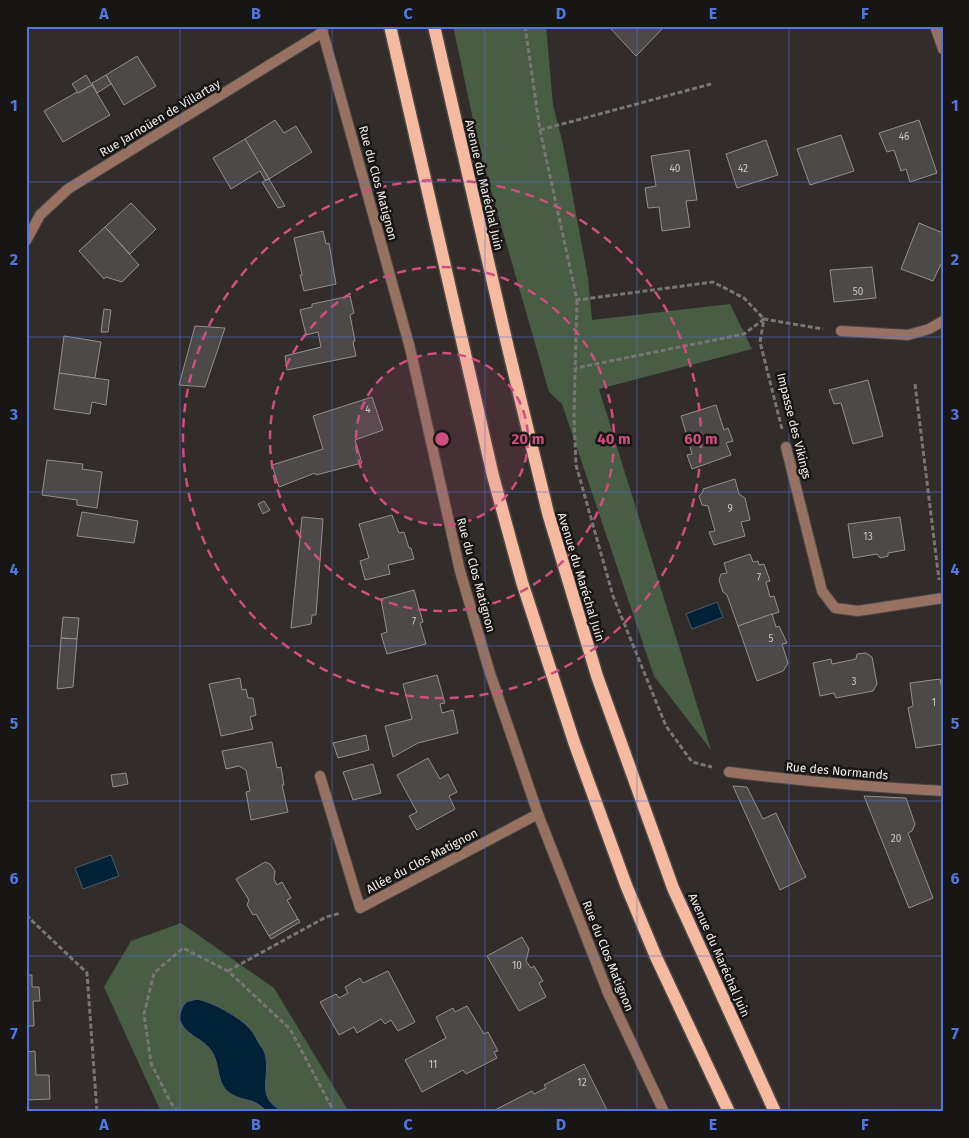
<svg xmlns="http://www.w3.org/2000/svg" width="969" height="1138" viewBox="0 0 969 1138" font-family="'Fira Sans',sans-serif">
	<style>
		.green { fill: #495c44 }
		.water { fill: #012136; stroke: #495e6d }
		.building { fill: #4e4949; stroke: #948e8d }
		.lines { fill: none; stroke-linecap: round; stroke-linejoin: round }
		.street-casing { stroke: #4d4846; stroke-width: 12 }
		.primary-casing { stroke: #4d4846; stroke-width: 15 }
		.path { stroke: #797574; stroke-width: 3; stroke-dasharray: 5 2.5; stroke-linecap: butt }
		.street { stroke: #977263; stroke-width: 10 }
		.primary { stroke: #f5baa0; stroke-width: 12 }
		.grid { fill: none; stroke: #5276dd; stroke-width: 1; stroke-opacity: 0.55 }
		.ring { fill: none; stroke: #ce4e80; stroke-width: 2.5; stroke-dasharray: 9 6 }
		.labels { text-anchor: middle; dominant-baseline: central; stroke-width: 5; stroke-linejoin: round; paint-order: stroke }
		.number-label { font-size: 10px; fill: #c8c5c4 }
		.street-label { font-size: 12px; fill: #f1eeed; stroke: #181615 }
		.centre { fill: #ce4e80; stroke: #181615; stroke-width: 2.5 }
		.ring-label { font-size: 15px; text-anchor: middle; font-weight: bold; fill: #ce4e80; stroke: #181615; stroke-width: 5; stroke-linejoin: round; paint-order: stroke }
		.neatline { fill: none; stroke: #5276dd; stroke-width: 2 }
		.grid-label { font-size: 16px; text-anchor: middle; font-weight: bold; fill: #5276dd }
	</style>
	<rect width="100%" height="100%" fill="#322d2b"/>
	<!-- green -->
	<g class="green">
		<path d="M453,26H546L553,105L563,144L588,278L592,320L730,304L752,349L599,389L711,750L654,676L562,404L549,392L480,152Z"/>
		<path d="M181,923L274,988L349,1112H161L104,987L131,941Z"/>
	</g>
	<!-- water -->
	<g class="water">
		<path d="M717,602L723,617L692,629L686,614Z"/>
		<path d="M111,855L119,876L83,889L75,868Z"/>
		<path d="M197,999C212,1002 240,1017 250,1029C254,1033 257,1040 260,1045C263,1049 266,1054 266,1059C269,1083 256,1098 284,1112H267C252,1095 243,1104 227,1091C216,1080 220,1064 212,1052C205,1039 188,1037 181,1023C177,1016 182,1008 186,1002Z"/>
	</g>
	<!-- building -->
	<g class="building">
		<path d="M611,26H665L636,56L610,28Z"/>
		<path d="M137,56L156,86L124,105L106,75Z"/>
		<path d="M86,75L92,85L78,93L72,84Z"/>
		<path d="M106,75L111,84L97,93L92,83Z"/>
		<path d="M92,85L110,115L63,142L44,111L77,92L78,93Z"/>
		<path d="M275,120L284,133L296,126L312,152L269,179L245,139Z"/>
		<path d="M919,120L937,173L910,182L906,169L901,171L894,150L887,152L879,133Z"/>
		<path d="M841,135L854,171L810,185L797,149Z"/>
		<path d="M245,139L269,179L265,180L260,171L231,189L213,158Z"/>
		<path d="M766,140L778,175L737,188L726,154Z"/>
		<path d="M689,150L697,200L686,201L690,227L662,231L659,207L648,208L645,188L656,186L651,156Z"/>
		<path d="M269,179L285,206L278,208L262,182Z"/>
		<path d="M131,203L156,229L130,254L105,227Z"/>
		<path d="M919,223L943,233V260L933,281L901,269Z"/>
		<path d="M105,227L139,265L122,282L106,277L104,279L79,251Z"/>
		<path d="M323,231L326,244L329,243L336,284L304,291L300,275H302L294,238Z"/>
		<path d="M872,267L876,298L834,302L830,270Z"/>
		<path d="M350,296L354,313L350,315L355,341L353,342L356,356L287,370L285,356L321,347L318,332L306,335L300,310L312,307V304Z"/>
		<path d="M104,309L111,310L108,332H101Z"/>
		<path d="M195,326L225,328L205,387L179,385Z"/>
		<path d="M64,336L101,342L95,378L59,373Z"/>
		<path d="M59,373L109,380L106,405L92,402L90,414L54,409Z"/>
		<path d="M868,380L883,436L853,444L841,403L834,404L829,390Z"/>
		<path d="M372,397L383,430L355,440L362,463L316,475L315,473L279,487L272,465L323,449L313,416Z"/>
		<path d="M716,405L724,430L728,428L733,441L726,443L731,455L692,469L687,455L692,454L681,416Z"/>
		<path d="M47,460L83,464L82,469L102,472L97,508L77,505V500L42,495Z"/>
		<path d="M735,479L739,494L745,498L750,520L741,522L745,536L714,545L709,532L715,531L708,506L702,505L699,496L703,492V489Z"/>
		<path d="M264,501L270,510L263,514L258,504Z"/>
		<path d="M82,512L138,521L134,543L77,536Z"/>
		<path d="M392,515L399,533L404,532L409,548H411L414,559L388,565L390,574L365,580L360,561L369,558L359,524Z"/>
		<path d="M302,517L323,519L316,615H312L311,624L291,628Z"/>
		<path d="M900,517L905,550L888,553V556L880,558L877,554L853,558L848,524Z"/>
		<path d="M750,554L753,562L758,561L759,565L764,564L770,581L766,582L770,597L774,596L779,612L738,626L727,595L723,592L719,580L721,574L727,573L724,563Z"/>
		<path d="M414,590L423,622L420,623L426,644L387,654L381,634L387,632L381,599Z"/>
		<path d="M772,614L776,627L779,626L787,643L782,644L788,663L783,671L757,681L738,626Z"/>
		<path d="M63,617L79,618L77,639L61,638Z"/>
		<path d="M61,638L77,639L73,687L57,689Z"/>
		<path d="M866,653L872,657L877,684L873,691L836,698L834,693L820,696L813,663L831,659L832,664L856,659L857,654Z"/>
		<path d="M437,675L445,703L440,704L442,713L453,710L458,733L418,743L393,757L385,726L412,719L403,684Z"/>
		<path d="M240,678L242,690L246,689L248,698H253L256,715L250,717L253,729L221,736L209,684Z"/>
		<path d="M940,679L943,695V744L916,748L908,708L913,706L910,683Z"/>
		<path d="M366,735L369,750L338,758L333,743Z"/>
		<path d="M272,742L277,768L281,767L284,785H282L288,812L251,820L246,792L250,791L246,770L239,766L226,769L222,751Z"/>
		<path d="M428,758L440,779L448,774L457,792L449,796L455,809L417,830L409,816L417,812L397,775Z"/>
		<path d="M373,764L381,793L353,800L343,772Z"/>
		<path d="M126,773L128,784L113,787L111,775Z"/>
		<path d="M733,786L747,787L763,819L776,813L806,877L780,890Z"/>
		<path d="M864,796L906,798L915,824L912,831L908,833L933,898L909,908Z"/>
		<path d="M265,862L270,864L275,871L274,879L277,885L282,882L291,898L287,900L298,919L269,936L256,914L253,915L247,905L249,900L236,879Z"/>
		<path d="M298,919L300,922L271,939L269,936Z"/>
		<path d="M522,937L529,949L526,961L531,968L534,966L543,981L539,983L546,997L519,1011L487,956Z"/>
		<path d="M388,971L415,1022L398,1031L391,1020L385,1024L381,1019L357,1033L354,1027L339,1035L320,1002L336,994L339,998L348,993L345,987L360,978L363,983Z"/>
		<path d="M26,975H32V987H39L40,1001H33L34,1026H26Z"/>
		<path d="M467,1006L484,1034L488,1032L498,1051L494,1052L497,1058L466,1074L463,1070L422,1092L405,1060L446,1038L436,1017L453,1008L455,1012Z"/>
		<path d="M35,1051L36,1075H49L50,1099L26,1100V1052Z"/>
		<path d="M584,1064L608,1112H491L532,1091L534,1094L546,1088L544,1085Z"/>
	</g>
	<g class="lines">
		<!-- street casing -->
		<g class="street-casing">
			<g id="street">
				<path d="M321,26L410,348L460,571L489,670L538,814L608,993L664,1112"/>
				<path d="M935,26L943,49"/>
				<path d="M26,241L40,215L68,189L323,32"/>
				<path d="M841,331L908,335L929,329L943,321"/>
				<path d="M786,447L822,591L835,608L858,611L943,598"/>
				<path d="M729,772C800,781 871,787 943,791"/>
				<path d="M320,776L360,908L538,814"/>
			</g>
		</g>
		<!-- primary casing -->
		<g class="primary-casing">
			<g id="primary">
				<path d="M390,26L493,476L522,582L574,742L626,885L656,957L729,1112"/>
				<path d="M434,26L508,348L548,513L597,676L673,888L775,1112"/>
			</g>
		</g>
		<!-- path -->
		<g class="path">
			<path d="M525,26L540,130L711,84"/>
			<path d="M540,130L577,300L713,282L744,298L764,319L744,334L576,368"/>
			<path d="M577,300L574,416L576,465L613,596L666,726L692,762L712,767"/>
			<path d="M915,384L939,580"/>
			<path d="M782,429L760,342L764,319L823,329"/>
			<path d="M26,915L87,973L97,1112"/>
			<path d="M228,971L326,917L341,913"/>
			<path d="M178,1112L171,1103L151,1063L144,1014L154,973L183,948L228,971L290,1029L334,1112"/>
		</g>
		<!-- street -->
		<use href="#street" class="street"/>
		<!-- primary -->
		<use href="#primary" class="primary"/>
	</g>
	<!-- grid -->
	<path class="grid" d="M180,26V1112M332,26V1112M485,26V1112M637,26V1112M789,26V1112M26,182H943M26,337H943M26,492H943M26,646H943M26,801H943M26,956H943"/>
	<!-- distance rings -->
	<circle cx="442" cy="439" r="86" fill="#ce4e80" fill-opacity=".12"/>
	<g class="ring">
		<circle cx="442" cy="439" r="86"/>
		<circle cx="442" cy="439" r="172"/>
		<circle cx="442" cy="439" r="259"/>
	</g>
	<g class="labels">
		<!-- number labels -->
		<g class="number-label">
			<text x="904" y="137">46</text>
			<text x="675" y="169">40</text>
			<text x="743" y="169">42</text>
			<text x="858" y="292">50</text>
			<text x="368" y="410">4</text>
			<text x="730" y="509">9</text>
			<text x="868" y="537">13</text>
			<text x="759" y="578">7</text>
			<text x="414" y="622">7</text>
			<text x="771" y="639">5</text>
			<text x="854" y="682">3</text>
			<text x="934" y="703">1</text>
			<text x="896" y="839">20</text>
			<text x="517" y="966">10</text>
			<text x="433" y="1065">11</text>
			<text x="582" y="1083">12</text>
		</g>
		<!-- street labels -->
		<g class="street-label">
			<text transform="translate(160 118) rotate(-31)">Rue Jarnoüen de Villartay</text>
			<text transform="translate(378 183) rotate(75)">Rue du Clos Matignon</text>
			<text transform="translate(484 185) rotate(77)">Avenue du Maréchal Juin</text>
			<text transform="translate(794 426) rotate(76)">Impasse des Vikings</text>
			<text transform="translate(476 575) rotate(75)">Rue du Clos Matignon</text>
			<text transform="translate(581 577) rotate(73)">Avenue du Maréchal Juin</text>
			<text transform="translate(837 771) rotate(5)">Rue des Normands</text>
			<text transform="translate(422 861) rotate(-28)">Allée du Clos Matignon</text>
			<text transform="translate(719 955) rotate(66)">Avenue du Maréchal Juin</text>
			<text transform="translate(608 956) rotate(68)">Rue du Clos Matignon</text>
		</g>
	</g>
	<circle cx="442" cy="439" r="8" class="centre"/>
	<g class="ring-label">
		<text x="528" y="444">20 m</text>
		<text x="614" y="444">40 m</text>
		<text x="701" y="444">60 m</text>
	</g>
	<!-- border -->
	<rect width="969" height="1138" fill="none" stroke="#181615" stroke-width="55"/>
	<rect x="28" y="28" width="914" height="1082" class="neatline"/>
	<g class="grid-label">
		<text x="104" y="19">A</text>
		<text x="256" y="19">B</text>
		<text x="408" y="19">C</text>
		<text x="561" y="19">D</text>
		<text x="713" y="19">E</text>
		<text x="865" y="19">F</text>
		<text x="14" y="111">1</text>
		<text x="955" y="111">1</text>
		<text x="14" y="265">2</text>
		<text x="955" y="265">2</text>
		<text x="14" y="420">3</text>
		<text x="955" y="420">3</text>
		<text x="14" y="575">4</text>
		<text x="955" y="575">4</text>
		<text x="14" y="729">5</text>
		<text x="955" y="729">5</text>
		<text x="14" y="884">6</text>
		<text x="955" y="884">6</text>
		<text x="14" y="1039">7</text>
		<text x="955" y="1039">7</text>
		<text x="104" y="1130">A</text>
		<text x="256" y="1130">B</text>
		<text x="408" y="1130">C</text>
		<text x="561" y="1130">D</text>
		<text x="713" y="1130">E</text>
		<text x="865" y="1130">F</text>
	</g>
</svg>
